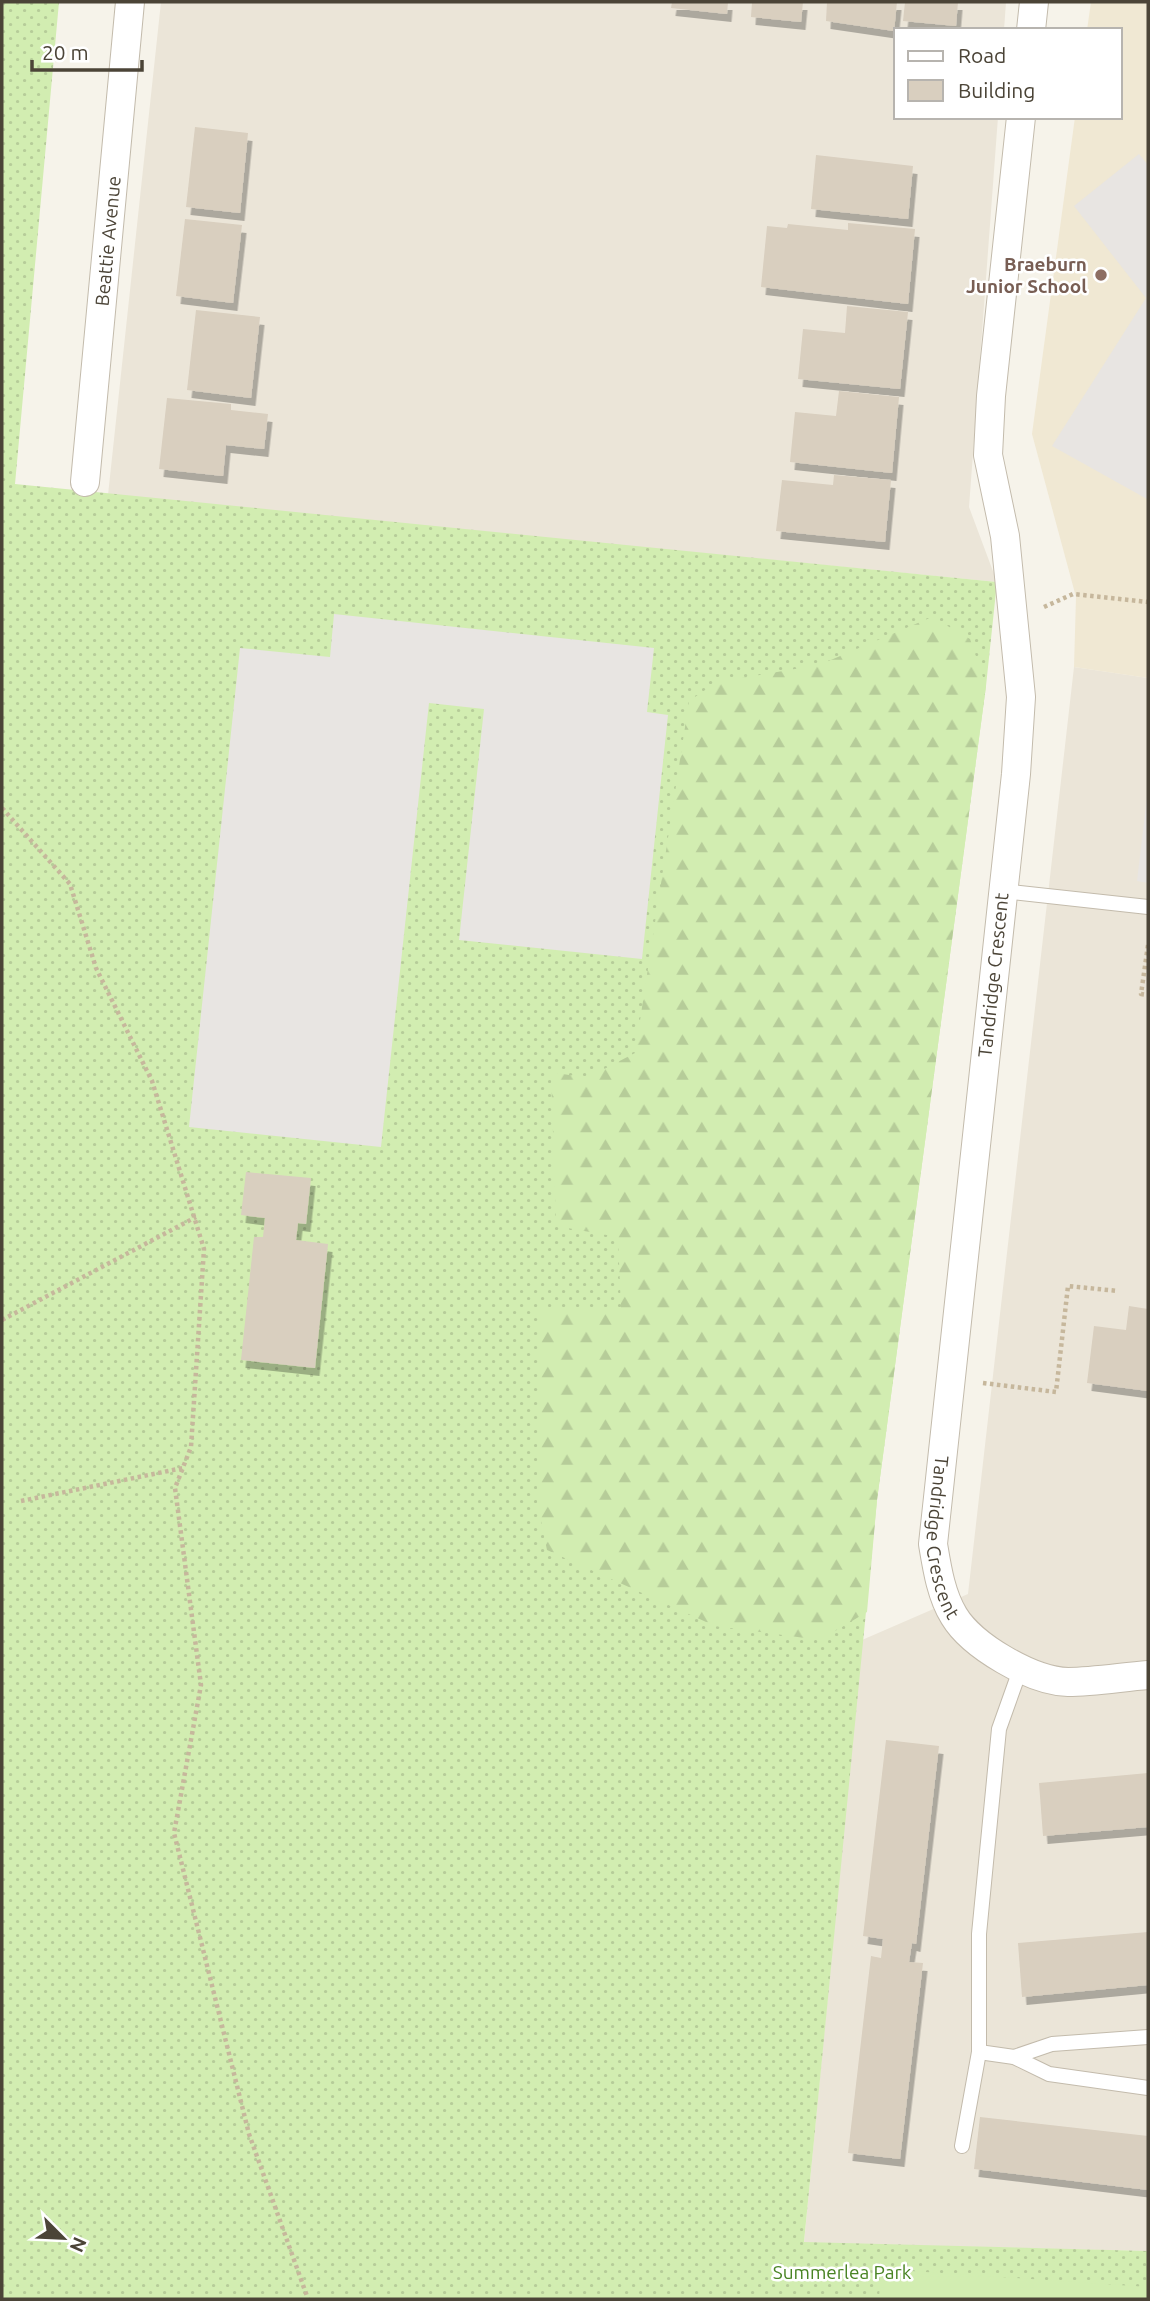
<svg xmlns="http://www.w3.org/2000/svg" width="1150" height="2301" viewBox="0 0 1150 2301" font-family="Ubuntu,sans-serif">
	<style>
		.residential { fill: #ebe5d8 }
		.education { fill: #f0e8d3 }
		.grass { fill: url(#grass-dots) }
		.forest { fill: url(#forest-firs) }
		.garden { fill: #d2edb1 }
		.parking { fill: #e8e5e2 }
		.building { fill: #d9cfbf; filter: url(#shadow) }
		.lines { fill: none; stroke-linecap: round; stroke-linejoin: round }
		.lane-casing { stroke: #c3bbac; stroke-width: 16 }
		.street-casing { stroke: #c3bbac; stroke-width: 30 }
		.path { stroke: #c6b79c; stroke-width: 4.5; stroke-dasharray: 3.5 3.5; stroke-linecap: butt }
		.lane { stroke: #fff; stroke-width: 14 }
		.street { stroke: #fff; stroke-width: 28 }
		.education-dot { fill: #8d6e63; stroke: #fff; stroke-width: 2.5 }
		.labels { text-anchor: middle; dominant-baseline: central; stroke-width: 5; stroke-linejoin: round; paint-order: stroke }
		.street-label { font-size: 19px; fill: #4b4437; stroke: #fff }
		.education-label { font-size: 19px; font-weight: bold; fill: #785e54; stroke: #fff; text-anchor: end }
		.park-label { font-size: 19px; fill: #498424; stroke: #fff }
	</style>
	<defs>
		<pattern id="grass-dots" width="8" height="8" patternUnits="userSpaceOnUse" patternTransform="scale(1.75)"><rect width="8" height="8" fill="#d2edb1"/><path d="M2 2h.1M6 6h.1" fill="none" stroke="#b6cc99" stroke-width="1.8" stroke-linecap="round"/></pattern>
		<pattern id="forest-firs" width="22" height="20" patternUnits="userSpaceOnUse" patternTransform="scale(1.75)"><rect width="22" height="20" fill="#d2edb1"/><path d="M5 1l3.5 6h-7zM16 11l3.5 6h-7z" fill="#b6cc99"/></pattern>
		<filter id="shadow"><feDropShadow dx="4.5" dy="8" stdDeviation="0" flood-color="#0004"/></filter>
	</defs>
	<rect width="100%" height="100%" fill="#f6f3ea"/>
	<!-- residential -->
	<g class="residential">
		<path d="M161,2H1006L1004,30H896V117H998L969,507L997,582L108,495Z"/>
		<path d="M1074,667L1148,678V2251L804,2243L862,1640L968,1594Z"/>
	</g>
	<!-- education -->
	<path class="education" d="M1091,2H1148V678L1074,667L1076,597L1032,434L1075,117H1120V30H1087Z"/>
	<!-- grass -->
	<path class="grass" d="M2,2H59L15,484L997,582L986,686L877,1500L804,2242L1148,2251V2299H2Z"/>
	<!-- forest -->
	<path class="forest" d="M932,617L970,639L986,686L877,1500L867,1612L820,1640L715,1626L547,1550L537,1501L539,1311L621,1310L618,1237L556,1226L551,1072L587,1078L635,1053L689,701L717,682L819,665Z"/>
	<!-- garden -->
	<path class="garden" d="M881,2269L1148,2287V2299H879Z"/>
	<!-- parking -->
	<g class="parking">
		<path d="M1139,154L1148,165L1147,499L1052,446L1146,298L1074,206Z"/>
		<path d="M334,614L654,648L647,712L668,715L642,959L459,940L484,709L429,703L381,1147L189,1127L240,648L330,657Z"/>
		<path d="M1148,789V883L1137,881Z"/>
	</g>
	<!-- building -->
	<g class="building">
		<path d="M672,2H728L727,14L671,8Z"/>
		<path d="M752,2H803L801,22L751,17Z"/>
		<path d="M827,2H897L894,31L826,21Z"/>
		<path d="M905,2H958L956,26L903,21Z"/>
		<path d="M195,127L248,133L240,213L186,207Z"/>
		<path d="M816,155L913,166L908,219L811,209Z"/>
		<path d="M185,219L242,225L233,303L176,296Z"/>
		<path d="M848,223L915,229L908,304L761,287L767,226L787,228L788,224L848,230Z"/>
		<path d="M847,306L908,312L900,389L798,379L803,329L845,333Z"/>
		<path d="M196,310L260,317L251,398L187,390Z"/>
		<path d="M839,391L899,397L892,473L790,462L795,412L836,416Z"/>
		<path d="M167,398L231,404V410L268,414L264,449L226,445L223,476L159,469Z"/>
		<path d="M834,475L891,480L885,542L776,531L782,480L833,485Z"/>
		<path d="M246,1172L311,1178L306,1224L298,1223L296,1240L328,1244L315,1368L241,1360L254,1237H263L265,1218L241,1215Z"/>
		<path d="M1129,1306L1148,1309V1391L1087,1383L1094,1326L1126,1330Z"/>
		<path d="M886,1740L939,1746L916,1944L912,1943L909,1962L923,1963L900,2159L848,2153L871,1956L881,1958L883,1939L863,1936Z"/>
		<path d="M1148,1773V1827L1043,1836L1039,1783Z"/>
		<path d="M1148,1932V1985L1022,1997L1018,1943Z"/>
		<path d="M980,2117L1148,2136V2190L974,2169Z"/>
	</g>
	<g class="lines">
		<!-- lane casing -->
		<g class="lane-casing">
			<g id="lane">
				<path d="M1002,891L1148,907"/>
				<path d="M979,2052L1014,2057L1049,2074L1148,2088"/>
				<path d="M1014,2057L1052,2044L1148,2037"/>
				<path d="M962,2146L979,2052V1934L999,1729L1020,1670"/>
			</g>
		</g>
		<!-- street casing -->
		<g class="street-casing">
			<g id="street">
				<path d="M1031,30L1034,2"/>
				<path id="s1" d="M1021,117L991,396L988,455L1005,536L1021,697L1016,774L933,1544C937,1568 941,1595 954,1616C972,1646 1032,1681 1068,1682C1094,1682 1122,1677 1148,1675"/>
				<path id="s2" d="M85,482L130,2"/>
			</g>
		</g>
		<!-- path -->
		<g class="path">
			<path d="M1044,607L1073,594L1148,602"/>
			<path d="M2,808L70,884L96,968L152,1081L204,1249L191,1447L175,1488L201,1685L174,1833L249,2134L308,2299"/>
			<path d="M1148,945L1141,994L1148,995"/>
			<path d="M2,1320L196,1217"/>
			<path d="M983,1383L1056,1392L1068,1286L1118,1291"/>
			<path d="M21,1501L183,1468"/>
		</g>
		<!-- lane -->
		<use href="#lane" class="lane"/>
		<!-- street -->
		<use href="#street" class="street"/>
	</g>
	<!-- markers -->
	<circle class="education-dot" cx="1101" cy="275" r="7"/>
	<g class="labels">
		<!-- street labels -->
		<g class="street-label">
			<text stroke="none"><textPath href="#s2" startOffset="242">Beattie Avenue</textPath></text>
			<text transform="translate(993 975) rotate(-84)">Tandridge Crescent</text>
			<text stroke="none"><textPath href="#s1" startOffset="1430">Tandridge Crescent</textPath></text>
		</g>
		<!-- education labels -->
		<g class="education-label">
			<text x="1087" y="264">Braeburn<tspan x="1087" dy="22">Junior School</tspan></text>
		</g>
		<!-- park labels -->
		<g class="park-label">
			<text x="842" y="2272">Summerlea Park</text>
		</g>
	</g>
	<!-- border -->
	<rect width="1150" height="2301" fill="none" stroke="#4b4437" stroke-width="7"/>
	<!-- legend -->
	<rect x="894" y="28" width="228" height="91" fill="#ffffff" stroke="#b7b4af" stroke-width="2"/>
	<rect x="908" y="51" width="35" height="10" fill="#ffffff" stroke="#b7b4af" stroke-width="2"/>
	<text x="958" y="63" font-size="21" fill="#4b4437">Road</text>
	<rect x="908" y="80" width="35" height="21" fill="#d9cfbf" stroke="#b7b4af" stroke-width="2"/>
	<text x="958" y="98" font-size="21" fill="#4b4437">Building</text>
	<!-- north arrow -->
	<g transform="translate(63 2238) rotate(114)" stroke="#ffffff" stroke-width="5" paint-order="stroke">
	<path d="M0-5L12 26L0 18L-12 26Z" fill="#4b4437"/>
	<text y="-10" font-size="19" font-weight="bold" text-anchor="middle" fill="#4b4437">N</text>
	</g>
	<!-- scale -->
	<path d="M32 60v10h110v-10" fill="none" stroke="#4b4437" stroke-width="3.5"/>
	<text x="42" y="60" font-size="21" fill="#4b4437" stroke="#ffffff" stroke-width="5" paint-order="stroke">20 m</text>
</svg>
